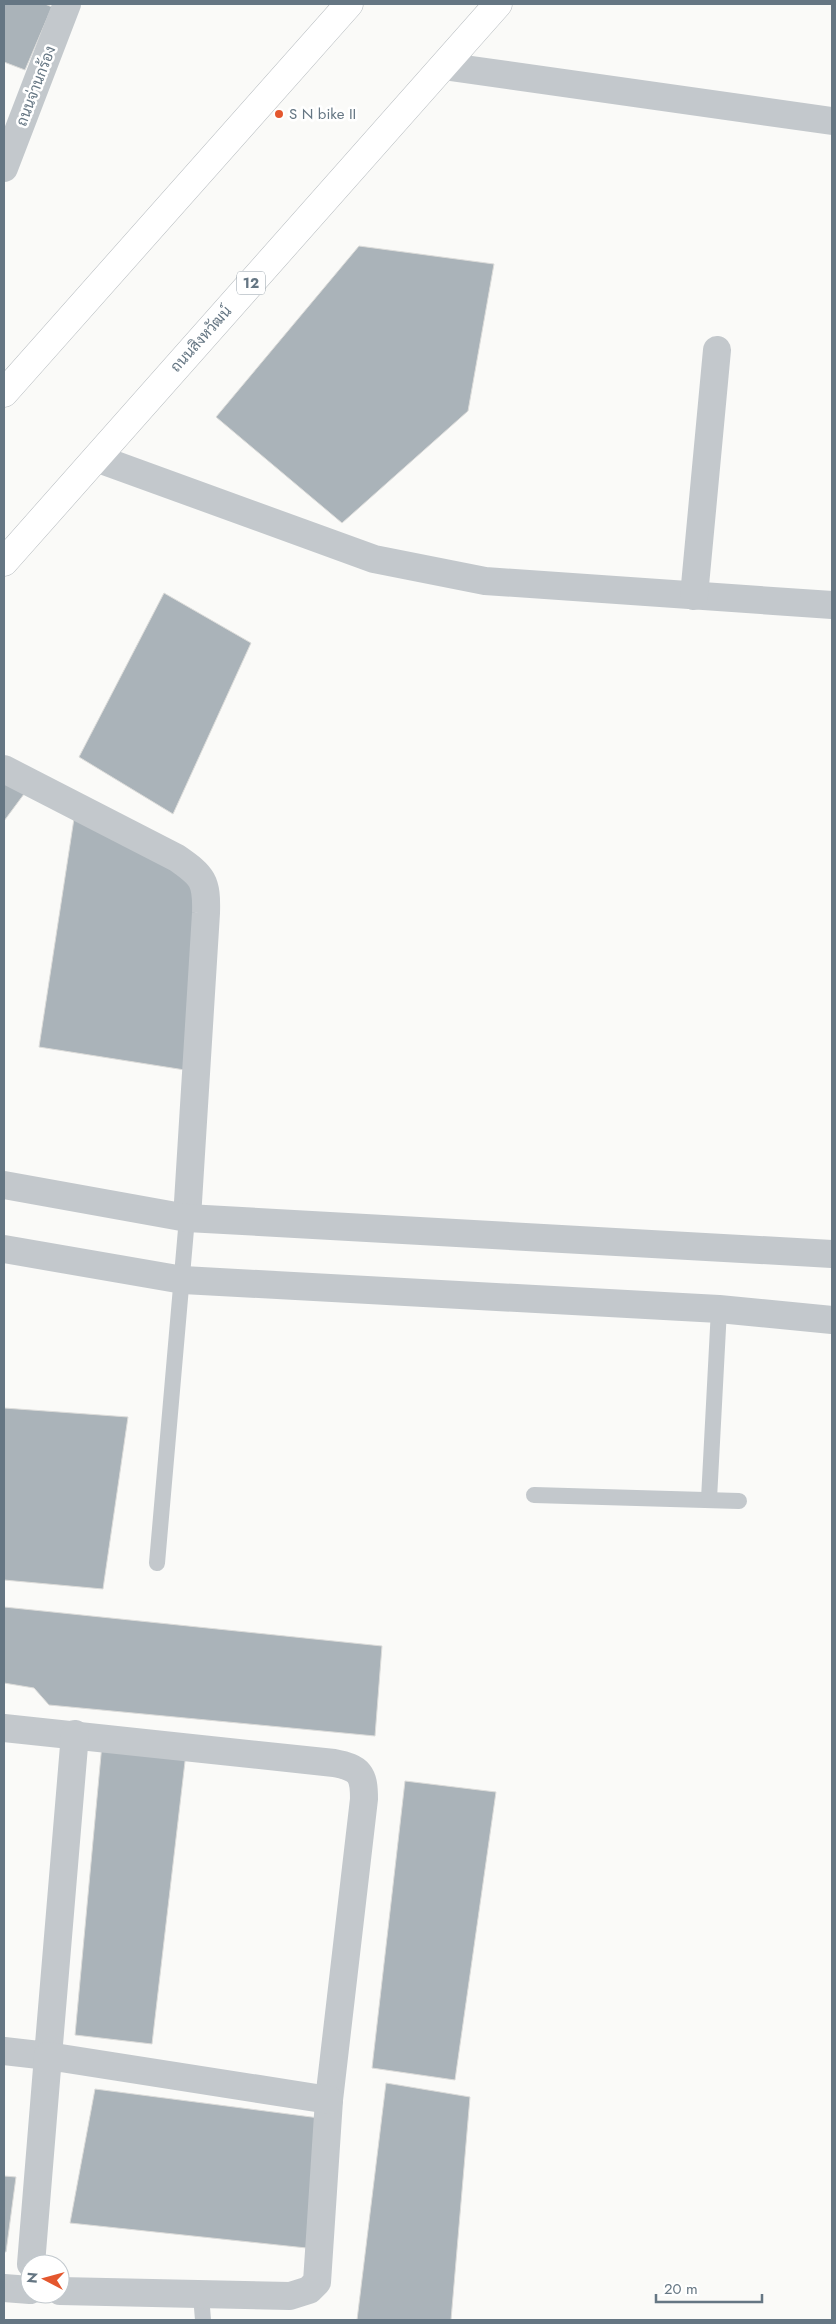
<svg xmlns="http://www.w3.org/2000/svg" width="836" height="2324" viewBox="0 0 836 2324" font-family="Jost,Sarabun,sans-serif">
	<style>
		.building { fill: #aab3b9; stroke: #dcdcda }
		.lines { fill: none; stroke-linecap: round; stroke-linejoin: round }
		.primary-casing { stroke: #b5babe; stroke-width: 29 }
		.service { stroke: #c3c8cc; stroke-width: 16 }
		.minor { stroke: #c3c8cc; stroke-width: 28 }
		.tertiary { stroke: #c3c8cc; stroke-width: 28 }
		.primary { stroke: #fff; stroke-width: 28 }
		.poi-dot { fill: #e4572e; stroke: #fff; stroke-width: 2 }
		.labels { text-anchor: middle; dominant-baseline: central; stroke-width: 5; stroke-linejoin: round; paint-order: stroke }
		.shield { fill: #fff; stroke: #939fa8; stroke-width: 1 }
		.shield-label { font-size: 14px; font-weight: bold; fill: #657683 }
		.street-label { font-size: 15px; fill: #657683; stroke: #fff }
		.poi-label { font-size: 15px; fill: #657683; stroke: #fff; text-anchor: start }
	</style>
	<rect width="100%" height="100%" fill="#fafaf8"/>
	<!-- building -->
	<g class="building">
		<path d="M4,4H45L52,7L25,70L4,62Z"/>
		<path d="M359,246L494,264L468,411L342,523L216,417Z"/>
		<path d="M164,593L251,643L173,814L79,757Z"/>
		<path d="M4,778L27,790L4,821Z"/>
		<path d="M75,812L197,884L185,1070L39,1047Z"/>
		<path d="M4,1408L128,1417L103,1589L4,1580Z"/>
		<path d="M4,1607L382,1646L375,1736L49,1705L34,1688L4,1683Z"/>
		<path d="M102,1744L186,1753L152,2044L75,2035Z"/>
		<path d="M405,1781L496,1792L455,2080L372,2068Z"/>
		<path d="M386,2083L470,2097L451,2320H357Z"/>
		<path d="M95,2089L327,2119L316,2249L70,2223Z"/>
		<path d="M4,2176L16,2177L6,2252H4Z"/>
	</g>
	<g class="lines">
		<!-- primary casing -->
		<g class="primary-casing">
			<g id="primary">
				<path d="M4,393L349,4"/>
				<path d="M4,562L498,4"/>
			</g>
		</g>
		<!-- service -->
		<g class="service">
			<path d="M534,1495L739,1501"/>
			<path d="M709,1499L719,1309"/>
			<path d="M157,1563L187,1218"/>
			<path d="M201,2295L203,2320"/>
		</g>
		<!-- minor -->
		<g class="minor">
			<path d="M443,66L832,121"/>
			<path d="M96,458L374,559L485,581L832,605"/>
			<path d="M694,596L717,350"/>
			<path d="M4,769L177,858C203,876 207,881 206,913L187,1218"/>
			<path d="M4,1728L334,1763C360,1768 364,1774 364,1799L329,2100L317,2282L309,2290L290,2296L60,2291"/>
			<path d="M4,2051L48,2056L75,1734"/>
			<path d="M31,2264L48,2056L329,2100"/>
			<path d="M4,2288L30,2290"/>
		</g>
		<!-- tertiary -->
		<g class="tertiary">
			<path d="M4,168L67,4"/>
			<path d="M4,1185L187,1218L832,1254"/>
			<path d="M4,1249L183,1280L719,1309L832,1320"/>
		</g>
		<!-- primary -->
		<use href="#primary" class="primary"/>
	</g>
	<!-- markers -->
	<circle class="poi-dot" cx="279" cy="114" r="5"/>
	<g class="labels">
		<!-- shield labels -->
		<rect class="shield" x="237" y="271.5" width="28" height="23" rx="4"/>
		<g class="shield-label">
			<text x="251" y="283">12</text>
		</g>
		<!-- street labels -->
		<g class="street-label">
			<text transform="translate(36 86) rotate(-69)">ถนนจ่านกร้อง</text>
			<text transform="translate(201 339) rotate(-48)">ถนนสิงหวัฒน์</text>
		</g>
		<!-- poi labels -->
		<g class="poi-label">
			<text x="289" y="114">S N bike II</text>
		</g>
	</g>
	<!-- border -->
	<rect width="836" height="2324" fill="none" stroke="#657683" stroke-width="10"/>
	<!-- north arrow -->
	<g transform="translate(45 2279) rotate(276)"><circle r="24" fill="#ffffff" stroke="#c1c8cd"/>
	<path d="M0-4L9 19L0 12L-9 19Z" fill="#e4572e"/>
	<text y="-8" font-size="14" font-weight="bold" text-anchor="middle" fill="#657683">N</text>
	</g>
	<!-- scale -->
	<path d="M656 2294v8h106v-8" fill="none" stroke="#657683" stroke-width="2.5"/>
	<text x="664" y="2294" font-size="15" fill="#657683" stroke="#ffffff" stroke-width="4" paint-order="stroke">20 m</text>
</svg>
